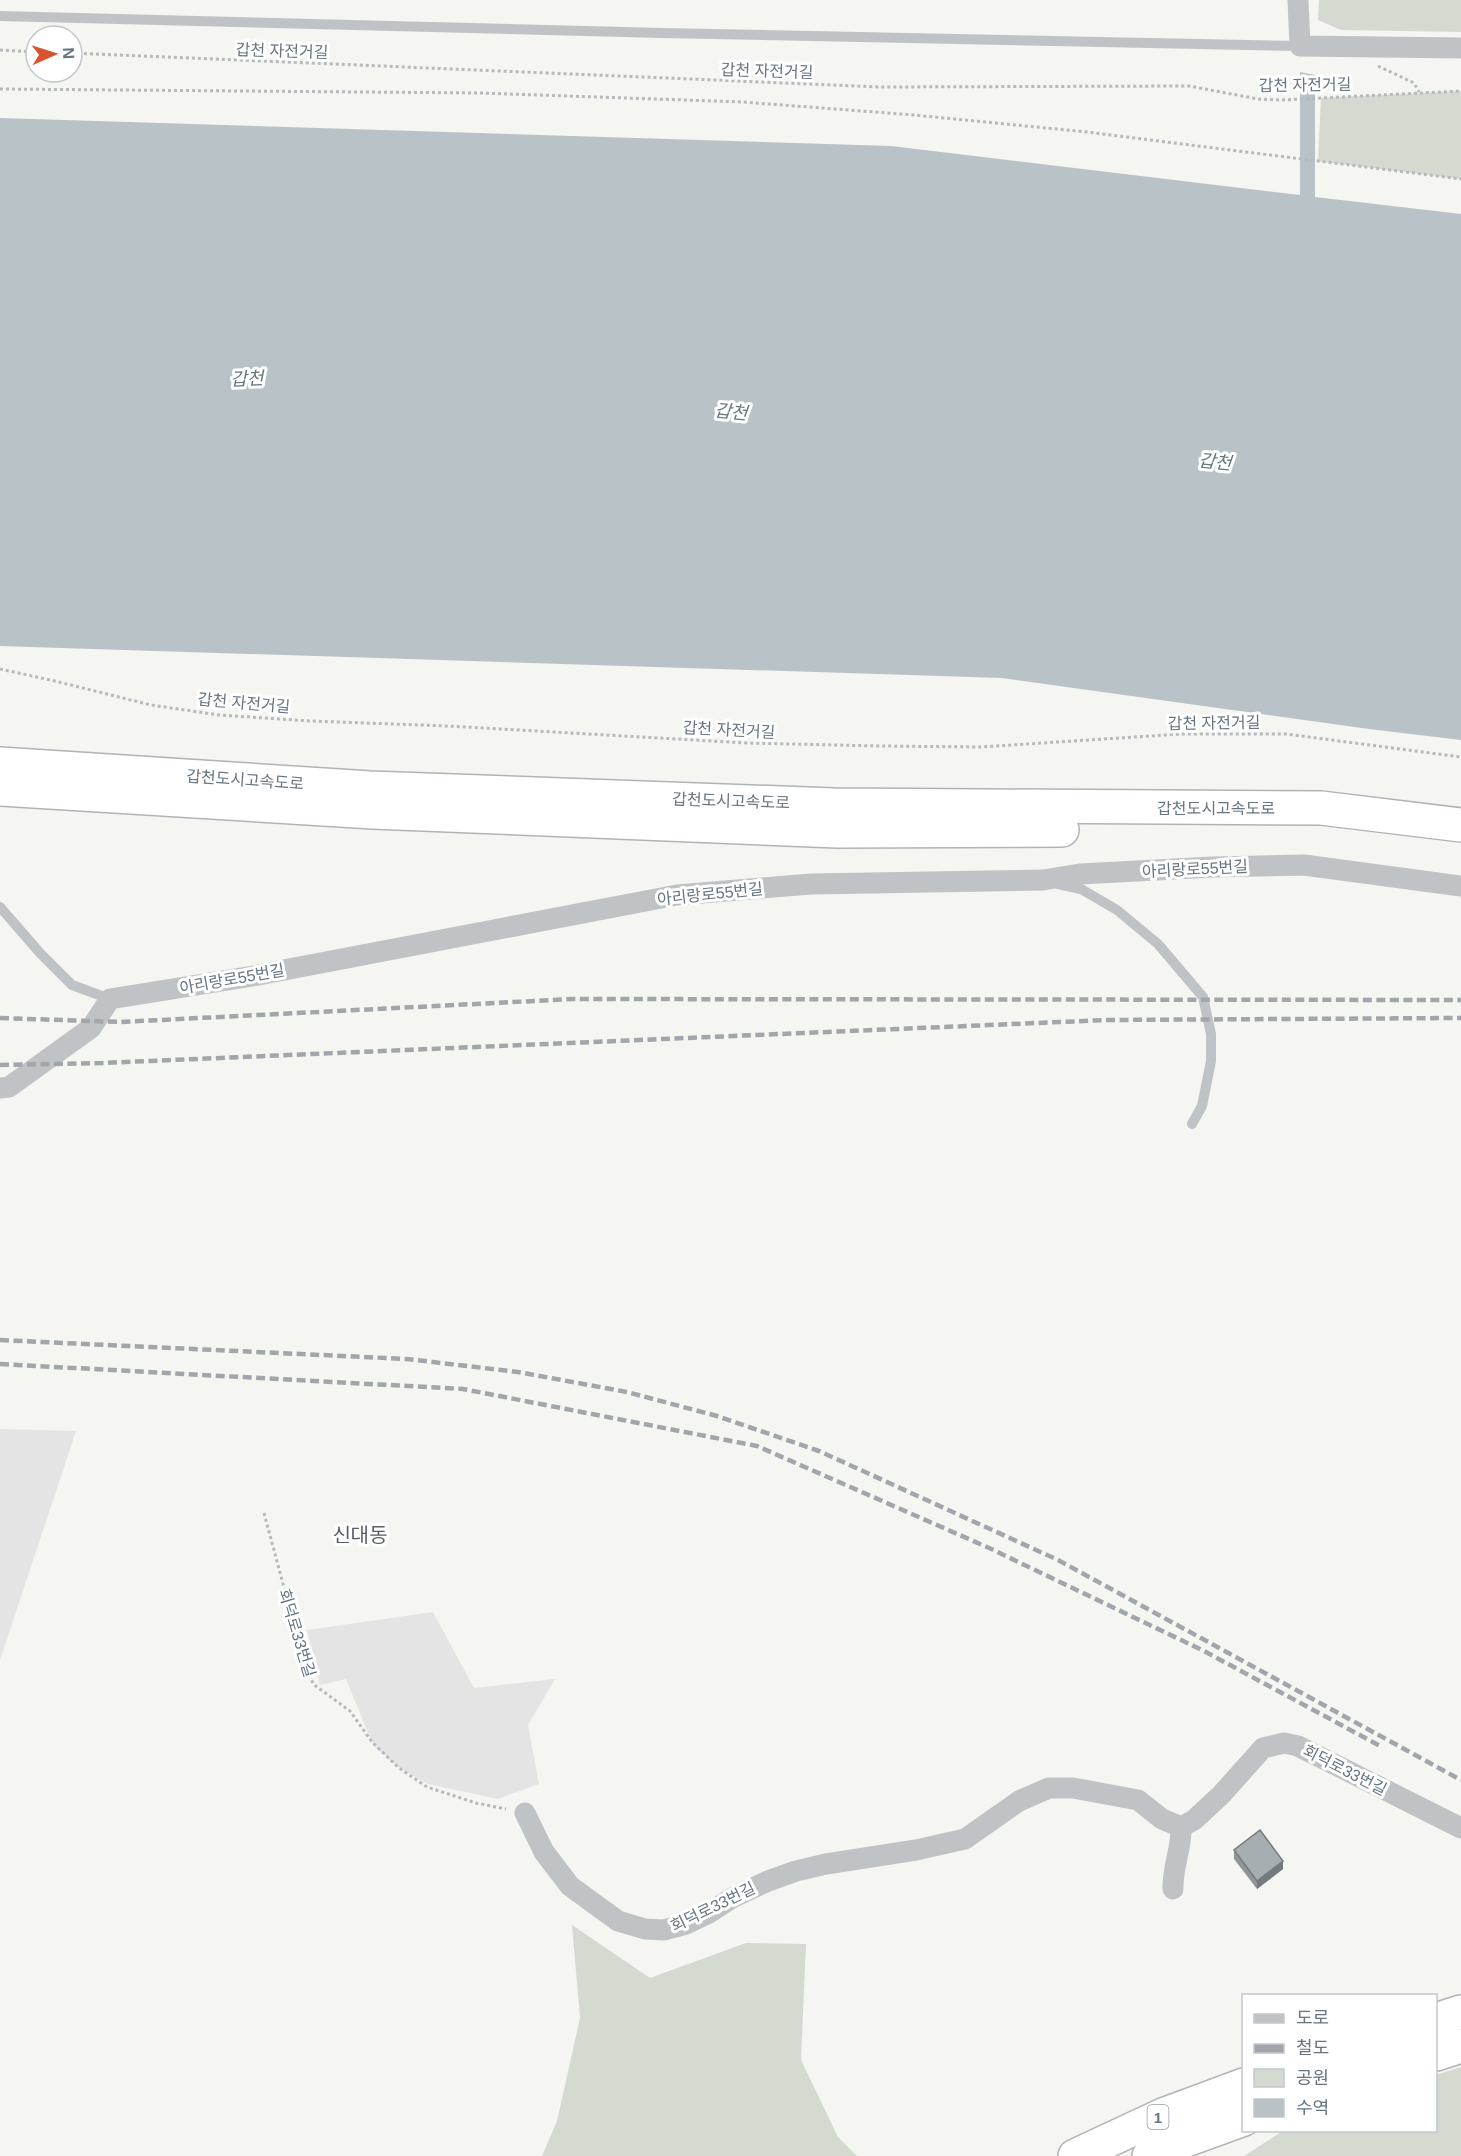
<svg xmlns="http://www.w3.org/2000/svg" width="1461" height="2156" viewBox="0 0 1461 2156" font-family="Helvetica,'Noto Sans KR',sans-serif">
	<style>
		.built { fill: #e3e4e3 }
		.green { fill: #d5dad1 }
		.water { fill: #b8c2c7 }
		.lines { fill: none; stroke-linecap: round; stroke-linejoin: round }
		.highway-casing { stroke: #b0b4b7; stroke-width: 36 }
		.path { stroke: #b7babc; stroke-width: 3; stroke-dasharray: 3 3; stroke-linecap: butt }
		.lane { stroke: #bfc3c6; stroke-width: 10 }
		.street { stroke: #bfc3c6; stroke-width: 21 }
		.highway { stroke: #fff; stroke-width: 33 }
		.rail { stroke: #a0a6ab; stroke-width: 4.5; stroke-dasharray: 9 4.5; stroke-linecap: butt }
		.wall { fill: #8f9699 }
		.shaded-wall { fill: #747a7d }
		.building { fill: #a6aeb2; stroke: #747a7d; stroke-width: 1.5 }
		.labels { text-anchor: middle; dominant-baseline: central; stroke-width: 6; stroke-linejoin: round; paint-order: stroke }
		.shield { fill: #fff; stroke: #949ea7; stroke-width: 1.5 }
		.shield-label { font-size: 15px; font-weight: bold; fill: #667581 }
		.street-label { font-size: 16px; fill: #667581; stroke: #fff }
		.water-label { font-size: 18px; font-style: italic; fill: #62777e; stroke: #fff }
		.quarter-label { font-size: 20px; fill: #535e67; stroke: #fff }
	</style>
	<rect width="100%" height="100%" fill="#f5f5f2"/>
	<!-- built -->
	<g class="built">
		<path d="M0,1429L76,1431L0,1660Z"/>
		<path d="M433,1612L474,1688L555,1679L528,1725L539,1784L498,1799L428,1784L398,1767L373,1745L346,1679L320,1685L307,1630Z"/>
	</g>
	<!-- green -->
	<g class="green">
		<path d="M1319,0H1461V32L1341,30L1318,20Z"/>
		<path d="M1461,91V179L1318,161L1321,98Z"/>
		<path d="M572,1925L650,1978L746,1943L806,1944L801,2060L838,2137L857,2156H542L557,2121L580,2018Z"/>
		<path d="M1461,2067V2156H1244L1283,2131L1436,2130V2075Z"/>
	</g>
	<!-- water -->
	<path class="water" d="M1300,72L1315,75V197L1461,214V740L1369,729L1002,678L0,646V118L891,146L1300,195Z"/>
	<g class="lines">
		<!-- highway casing -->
		<g class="highway-casing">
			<g id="highway">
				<path d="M0,764L370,788L834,805L1321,808L1461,825"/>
				<path d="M0,789L373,812L837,831L1062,830"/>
				<path d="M1436,2020L1461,2012"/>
				<path d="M1436,2054L1461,2046"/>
				<path d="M1075,2156L1163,2115L1244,2085"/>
				<path d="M1149,2156L1178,2143L1244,2119"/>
			</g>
		</g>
		<!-- path -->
		<g class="path">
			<path d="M0,50L36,52"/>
			<path d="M72,53L880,87L1189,86L1258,99L1281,100L1461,91"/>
			<path d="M1378,66L1414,83L1419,92"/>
			<path d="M0,89L480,93L743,102L914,115L1087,132L1461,179"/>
			<path d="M0,669L55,681L151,705L219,715L310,721L448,726L747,743L879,746L981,747L1181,734H1286L1461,757"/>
			<path d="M264,1513L290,1610L313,1684L350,1711L372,1742L399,1768L427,1787L476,1803L506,1809"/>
		</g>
		<!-- lane -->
		<g class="lane">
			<path d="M0,16L662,33L1300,46"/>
			<path d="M1058,884L1081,889L1117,910L1158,944L1203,997L1211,1034V1061L1202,1106L1192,1124"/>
			<path d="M0,907L40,953L72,985L110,999"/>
		</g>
		<!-- street -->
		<g class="street">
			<path d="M1298,0L1300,46L1461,48"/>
			<path d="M0,1088L9,1087L91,1028L110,999L253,976L677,895L811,884L1043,880L1080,874L1213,867L1304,865L1461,886"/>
			<path d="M525,1813L544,1852L570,1886L618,1921L645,1929L664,1930L686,1924L709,1913L732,1898L768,1881L796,1871L826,1864L916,1850L965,1839L1019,1801L1049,1788H1073L1138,1800L1162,1819L1181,1827L1194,1820L1221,1795L1263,1748L1284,1743L1298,1746L1461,1828"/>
			<path d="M1173,1889C1172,1868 1182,1848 1181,1827"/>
		</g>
		<!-- highway -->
		<use href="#highway" class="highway"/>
		<!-- rail -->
		<g class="rail">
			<path d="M0,1018L121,1022L573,999L1461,1000"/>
			<path d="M0,1065L102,1063L1107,1020L1461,1018"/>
			<path d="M0,1340L407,1359L518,1372L627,1392L717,1416L819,1451L1058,1560L1461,1780"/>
			<path d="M0,1364L463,1389L757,1446L987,1547L1204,1651L1382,1747"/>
		</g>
	</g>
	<!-- wall -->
	<path class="wall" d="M1234,1850L1283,1869L1257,1889L1234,1859Z"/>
	<!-- shaded-wall -->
	<path class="shaded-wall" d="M1283,1861V1869L1257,1889V1881Z"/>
	<!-- building -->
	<path class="building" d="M1260,1830L1283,1861L1257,1881L1234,1850Z"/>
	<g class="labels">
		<!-- shield labels -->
		<rect class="shield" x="1147.5" y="2105" width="21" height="24" rx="4.5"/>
		<g class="shield-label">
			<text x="1158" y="2117">1</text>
		</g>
		<!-- street labels -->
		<g class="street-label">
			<text transform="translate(282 51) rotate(2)">갑천 자전거길</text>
			<text transform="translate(767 71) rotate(2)">갑천 자전거길</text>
			<text transform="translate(1305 85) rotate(-1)">갑천 자전거길</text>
			<text transform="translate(244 703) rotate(5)">갑천 자전거길</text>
			<text transform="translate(1214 723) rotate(-1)">갑천 자전거길</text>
			<text transform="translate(729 730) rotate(3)">갑천 자전거길</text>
			<text transform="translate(245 780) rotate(4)">갑천도시고속도로</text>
			<text transform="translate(731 801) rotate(2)">갑천도시고속도로</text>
			<text x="1216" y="808">갑천도시고속도로</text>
			<text transform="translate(1195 869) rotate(-3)">아리랑로55번길</text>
			<text transform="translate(710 894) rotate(-6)">아리랑로55번길</text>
			<text transform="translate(232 979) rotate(-10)">아리랑로55번길</text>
			<text transform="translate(297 1633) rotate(73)">회덕로33번길</text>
			<text transform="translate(1345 1770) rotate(27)">회덕로33번길</text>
			<text transform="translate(713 1907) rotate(-26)">회덕로33번길</text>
		</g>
		<!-- water labels -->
		<g class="water-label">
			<text transform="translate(247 379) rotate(-3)">갑천</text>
			<text transform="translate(731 412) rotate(6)">갑천</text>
			<text transform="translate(1215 462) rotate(6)">갑천</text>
		</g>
		<!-- quarter labels -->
		<g class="quarter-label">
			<text x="360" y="1535">신대동</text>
		</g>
	</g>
	<!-- legend -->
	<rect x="1242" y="1994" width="195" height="138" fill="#ffffff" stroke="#c2c8cd" stroke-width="1.5"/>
	<rect x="1254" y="2014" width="30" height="9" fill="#bfc3c6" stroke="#c2c8cd" stroke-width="1.5"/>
	<text x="1296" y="2024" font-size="18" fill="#667581">도로</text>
	<rect x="1254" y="2044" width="30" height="9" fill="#a0a6ab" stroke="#c2c8cd" stroke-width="1.5"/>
	<text x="1296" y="2054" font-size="18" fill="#667581">철도</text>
	<rect x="1254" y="2069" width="30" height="18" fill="#d5dad1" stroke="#c2c8cd" stroke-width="1.5"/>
	<text x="1296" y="2084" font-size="18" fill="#667581">공원</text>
	<rect x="1254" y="2099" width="30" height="18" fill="#b8c2c7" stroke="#c2c8cd" stroke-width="1.5"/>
	<text x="1296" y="2114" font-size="18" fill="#667581">수역</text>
	<!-- north arrow -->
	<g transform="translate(54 54) rotate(87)"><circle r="28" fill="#ffffff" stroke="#c2c8cd" stroke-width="1.5"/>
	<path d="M0-4.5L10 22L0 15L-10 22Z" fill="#d8542f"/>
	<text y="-9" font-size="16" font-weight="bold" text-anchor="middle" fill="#667581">N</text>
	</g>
</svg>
